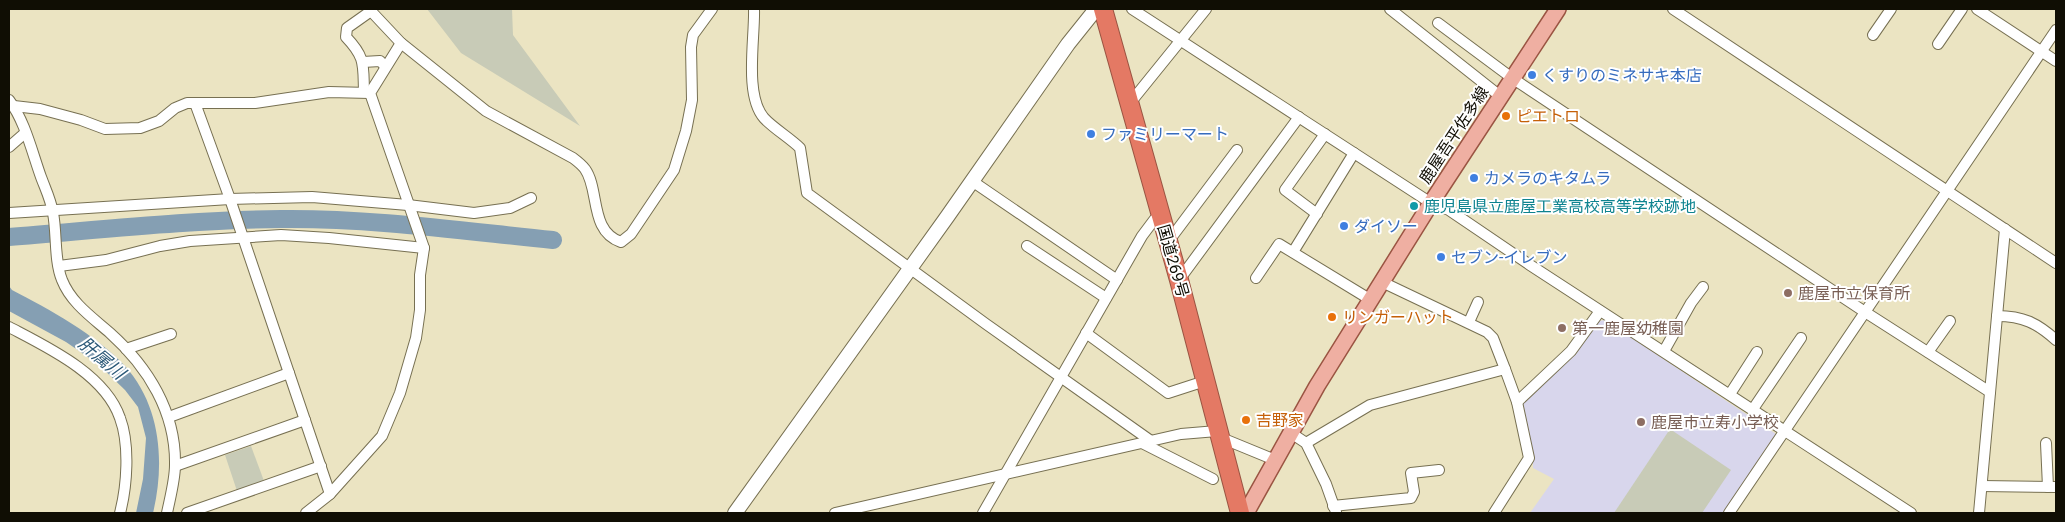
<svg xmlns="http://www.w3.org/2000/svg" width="2065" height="522" viewBox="0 0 2065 522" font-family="Roboto,'Noto Sans JP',sans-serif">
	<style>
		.education { fill: #d8d6ec }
		.green { fill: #c8cbb7 }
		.water { fill: #859fb3 }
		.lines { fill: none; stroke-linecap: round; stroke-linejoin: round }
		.river { stroke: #859fb3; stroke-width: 18 }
		.street-casing { stroke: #777052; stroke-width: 12 }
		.secondary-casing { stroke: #777052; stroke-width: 16 }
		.primary-casing { stroke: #9a5442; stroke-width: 18 }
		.highway-casing { stroke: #9a5442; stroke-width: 20 }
		.street { stroke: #fff; stroke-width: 10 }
		.secondary { stroke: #fff; stroke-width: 14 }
		.primary { stroke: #efafa2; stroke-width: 15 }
		.highway { stroke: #e47964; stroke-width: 18 }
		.shop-dot { fill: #3f7fe0; stroke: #fff; stroke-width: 2 }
		.food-dot { fill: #e8710a; stroke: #fff; stroke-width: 2 }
		.culture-dot { fill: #0f9aa8; stroke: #fff; stroke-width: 2 }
		.education-dot { fill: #8d6e63; stroke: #fff; stroke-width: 2 }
		.labels { text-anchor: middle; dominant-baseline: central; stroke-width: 4; stroke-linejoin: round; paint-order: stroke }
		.shop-label { font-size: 16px; fill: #366cbe; stroke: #fff; text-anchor: start }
		.food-label { font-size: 16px; fill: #c56008; stroke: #fff; text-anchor: start }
		.street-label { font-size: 16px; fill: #100e04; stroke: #fff }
		.culture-label { font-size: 16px; fill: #0d838f; stroke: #fff; text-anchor: start }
		.education-label { font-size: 16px; fill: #785e54; stroke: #fff; text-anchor: start }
		.water-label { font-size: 18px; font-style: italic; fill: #2b5978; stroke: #fff }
	</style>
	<rect width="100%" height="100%" fill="#ebe4c2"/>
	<!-- education -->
	<path class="education" d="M1605,320L1779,436L1726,513H1530L1554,479L1533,468V458L1521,408L1524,398L1599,321Z"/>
	<!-- green -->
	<g class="green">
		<path d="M427,9H512L513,35L580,126L461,53Z"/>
		<path d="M1670,429L1731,470L1702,513H1614Z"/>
		<path d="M251,446L264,481L237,491L225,455Z"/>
	</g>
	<!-- water -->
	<path class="water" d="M9,286L12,290C49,309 96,335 125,366C161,406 165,463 153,513H136L143,479L146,438L138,407L125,390L98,364L66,342L9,311Z"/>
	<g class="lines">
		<!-- river -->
		<path class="river" d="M9,237C99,230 190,220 281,219C372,218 463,231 553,240"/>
		<!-- street casing -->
		<g class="street-casing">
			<g id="street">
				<path d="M369,9L401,43L486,111L573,158C577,161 582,165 585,169C600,190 589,231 621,242L631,234L674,170L686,131L692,100L691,47L693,35L712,9"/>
				<path d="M754,9C755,38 744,95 764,118C773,128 790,138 800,148L807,193L986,324L1151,441"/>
				<path d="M1132,9L1431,203L1449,210L1530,265L1911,513"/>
				<path d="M1390,9L1500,96"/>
				<path d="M1673,9L2056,263"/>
				<path d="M1977,9L2056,61"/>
				<path d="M1438,23L1512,78L1865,312L1990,392"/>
				<path d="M1873,35L1891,9"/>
				<path d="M1938,44L1962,9"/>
				<path d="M363,62L380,61L385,66"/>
				<path d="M364,92C363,65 366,58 346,37L347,28L371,11"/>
				<path d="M9,100C25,121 32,152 41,177C45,188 51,200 53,213C57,233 54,261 62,280C71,303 93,318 110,333C148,367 176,412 175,465C175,480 170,498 167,513"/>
				<path d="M195,103L230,199L330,494"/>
				<path d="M1130,103L1206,9"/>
				<path d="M14,106L40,109L81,120L105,129L140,128L159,121L175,108L187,103H255L329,92L370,93"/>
				<path d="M9,147L25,133"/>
				<path d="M972,181L1117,280"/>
				<path d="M9,213L230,199L312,197L408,205L474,213L510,208L531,198"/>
				<path d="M1317,214L1285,190L1325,134"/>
				<path d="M1168,242L1237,150"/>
				<path d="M1027,246L1106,298"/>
				<path d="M1293,252L1354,153"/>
				<path d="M59,266L106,260L160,246L190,241L281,235L329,238L424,248"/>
				<path d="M1256,278L1279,244L1371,300"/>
				<path d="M1179,280L1299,117"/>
				<path d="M1382,282L1487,332L1493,338L1505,369"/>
				<path d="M1997,316C2023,316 2037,323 2056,340"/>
				<path d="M1469,322L1478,302"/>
				<path d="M9,327C47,347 105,374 120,418C130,445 127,486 120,513"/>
				<path d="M1086,333L1168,393L1205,381"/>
				<path d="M126,349L171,334"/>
				<path d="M1664,351L1691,303L1703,287"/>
				<path d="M1928,352L1950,321"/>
				<path d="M1730,394L1757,352"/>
				<path d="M1517,402L1571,351L1600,311"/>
				<path d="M1753,409L1801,338"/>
				<path d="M169,417L289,373"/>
				<path d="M1291,433L1306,443L1326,484L1336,512"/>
				<path d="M1219,437L1275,460"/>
				<path d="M1142,443L1213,479"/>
				<path d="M1306,443L1370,405L1505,369L1517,402L1529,458L1494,513"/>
				<path d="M2046,443L2048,487"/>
				<path d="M175,466L305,420"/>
				<path d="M1982,486L2056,487"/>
				<path d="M1333,506L1411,498L1414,492L1411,473L1439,470"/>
				<path d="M187,513L321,466"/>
				<path d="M306,513L330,494L382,436L400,393L416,338L420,310V275L424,248L370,93L401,43"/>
				<path d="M835,513L1181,434L1217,431"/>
				<path d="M983,513L1142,236L1154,220L1160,216"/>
				<path d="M1729,513L2056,30"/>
				<path d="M1979,513L2005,229"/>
			</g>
		</g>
		<!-- secondary casing -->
		<g class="secondary-casing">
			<path id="secondary" d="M735,513L947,217L1068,44L1096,9"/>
		</g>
		<!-- primary casing -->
		<g class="primary-casing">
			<path id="primary" d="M1246,513L1317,386L1431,203L1558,9"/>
		</g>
		<!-- highway casing -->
		<g class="highway-casing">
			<path id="highway" d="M1103,9L1179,280L1240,513"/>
		</g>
		<!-- street -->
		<use href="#street" class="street"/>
		<!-- secondary -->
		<use href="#secondary" class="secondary"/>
		<!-- primary -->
		<use href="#primary" class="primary"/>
		<!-- highway -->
		<use href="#highway" class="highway"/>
	</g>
	<!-- markers -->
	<g class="shop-dot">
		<circle cx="1532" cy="75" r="5"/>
		<circle cx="1091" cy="134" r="5"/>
		<circle cx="1474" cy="178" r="5"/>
		<circle cx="1344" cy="226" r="5"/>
		<circle cx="1441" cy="257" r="5"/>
	</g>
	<g class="food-dot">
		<circle cx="1506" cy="116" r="5"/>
		<circle cx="1332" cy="317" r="5"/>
		<circle cx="1246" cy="420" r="5"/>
	</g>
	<circle class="culture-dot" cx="1414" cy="206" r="5"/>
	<g class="education-dot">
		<circle cx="1788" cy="293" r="5"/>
		<circle cx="1562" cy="328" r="5"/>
		<circle cx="1641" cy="422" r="5"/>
	</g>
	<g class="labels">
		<!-- shop labels -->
		<g class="shop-label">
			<text x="1542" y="75">くすりのミネサキ本店</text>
			<text x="1101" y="134">ファミリーマート</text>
			<text x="1484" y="178">カメラのキタムラ</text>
			<text x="1354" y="226">ダイソー</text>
			<text x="1451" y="257">セブン-イレブン</text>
		</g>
		<!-- food labels -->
		<g class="food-label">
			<text x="1516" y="116">ピエトロ</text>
			<text x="1342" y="317">リンガーハット</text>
			<text x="1256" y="420">吉野家</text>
		</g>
		<!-- street labels -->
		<g class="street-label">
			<text transform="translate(1454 135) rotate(-57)">鹿屋吾平佐多線</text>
			<text transform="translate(1173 261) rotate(74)">国道269号</text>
		</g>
		<!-- culture labels -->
		<g class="culture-label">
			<text x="1424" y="206">鹿児島県立鹿屋工業高校高等学校跡地</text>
		</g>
		<!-- education labels -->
		<g class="education-label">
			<text x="1798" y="293">鹿屋市立保育所</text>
			<text x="1572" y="328">第一鹿屋幼稚園</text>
			<text x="1651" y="422">鹿屋市立寿小学校</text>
		</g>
		<!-- water labels -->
		<g class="water-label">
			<text transform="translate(102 358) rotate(40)">肝属川</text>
		</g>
	</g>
	<!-- border -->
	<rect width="2065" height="522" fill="none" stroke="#100e04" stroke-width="20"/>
</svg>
